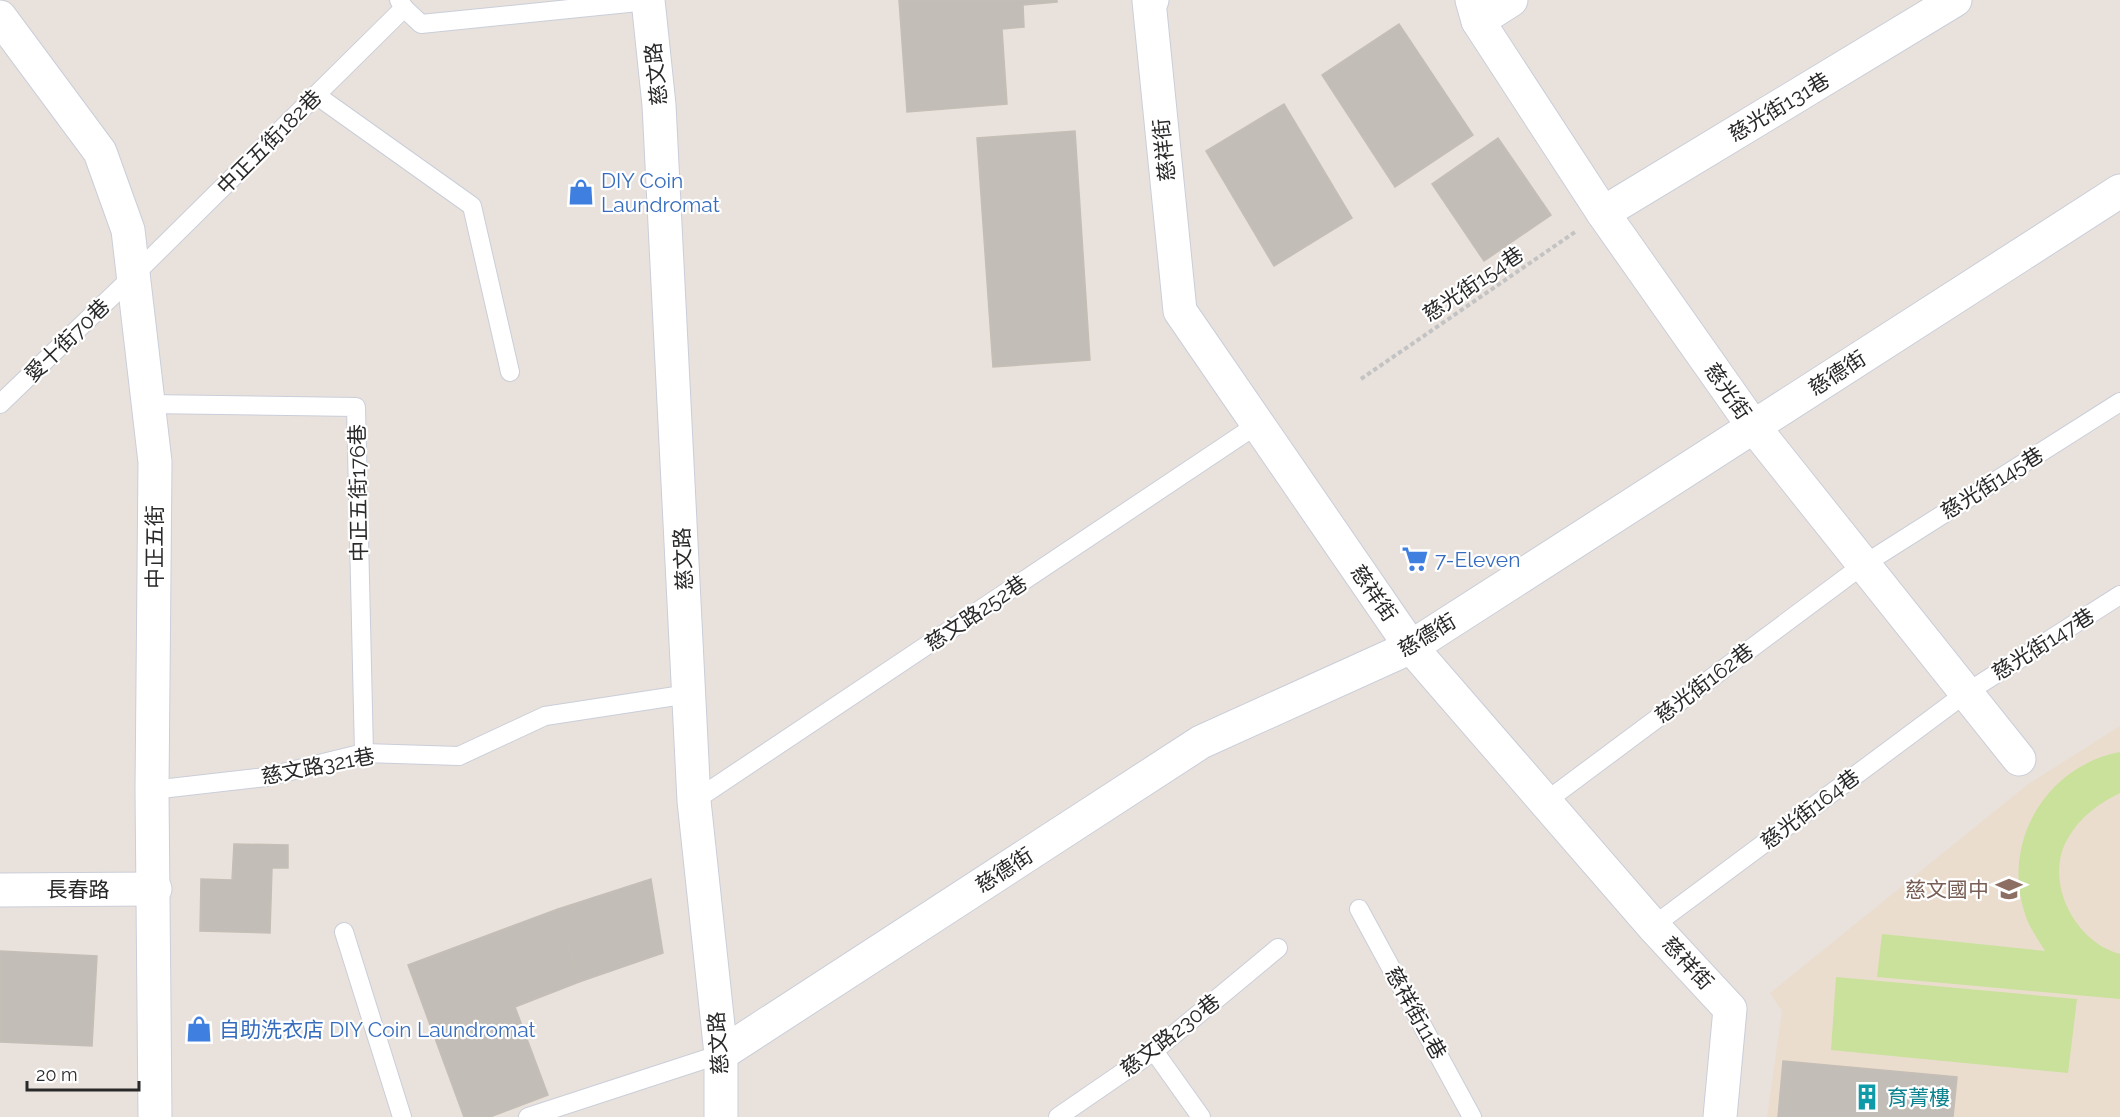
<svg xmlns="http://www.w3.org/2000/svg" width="2120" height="1117" viewBox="0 0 2120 1117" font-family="Raleway,'Noto Sans TC',sans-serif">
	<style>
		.education { fill: #eaddcd }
		.pitch { fill: #c9e19a }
		.building { fill: #c2bdb7; stroke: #c4beb6; stroke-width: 1.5 }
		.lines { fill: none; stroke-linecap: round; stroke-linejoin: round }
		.lane-casing { stroke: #caced9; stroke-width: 20 }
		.street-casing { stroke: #caced9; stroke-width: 35 }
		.secondary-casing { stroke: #caced9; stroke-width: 35 }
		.path { stroke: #c3c3c3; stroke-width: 4; stroke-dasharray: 4.5 3; stroke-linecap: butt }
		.lane { stroke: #fff; stroke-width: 18 }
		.street { stroke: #fff; stroke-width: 33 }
		.secondary { stroke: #fff; stroke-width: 33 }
		.labels { text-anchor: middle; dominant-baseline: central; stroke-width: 4.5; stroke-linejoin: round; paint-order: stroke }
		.street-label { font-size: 21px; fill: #292929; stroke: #fff }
		.shop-label { font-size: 21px; fill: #366cbe; stroke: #fff; text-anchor: start }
		.education-label { font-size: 21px; fill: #785e54; stroke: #fff; text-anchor: end }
		.culture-label { font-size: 21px; fill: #0d838f; stroke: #fff; text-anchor: start }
	</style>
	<rect width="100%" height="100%" fill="#e9e2dc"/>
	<!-- education -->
	<path class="education" d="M2120,726V1117H1767L1782,1011L1770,993L2027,785Z"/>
	<!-- pitch -->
	<g class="pitch">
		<path d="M2120,752V793C2098,804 2081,816 2068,838C2043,880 2074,942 2120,954V999L1877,977L1882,934L2045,951C2038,939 2029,927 2025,914C2001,842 2046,766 2120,752Z"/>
		<path d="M1836,977L2077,999L2068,1073L1831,1050Z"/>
	</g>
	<!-- building -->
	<g class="building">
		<path d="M899,0H1057V2L1023,5L1024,27L1002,29L1007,104L907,112Z"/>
		<path d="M1399,24L1473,135L1395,187L1322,75Z"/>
		<path d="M1284,104L1352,218L1274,266L1206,151Z"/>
		<path d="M1075,131L1090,360L993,367L977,138Z"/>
		<path d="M1498,138L1551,215L1484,261L1432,184Z"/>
		<path d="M234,844L288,845V868H272L270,933L200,931L201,879L232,880Z"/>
		<path d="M651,879L663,953L579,982L558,909Z"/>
		<path d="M558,909L579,982L515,1007L548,1095L490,1117H464L408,965Z"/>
		<path d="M0,951L97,956L92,1046L0,1042Z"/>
		<path d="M1783,1061L1957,1077L1953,1117H1778Z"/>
	</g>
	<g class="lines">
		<!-- lane casing -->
		<g class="lane-casing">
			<g id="lane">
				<path d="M404,8L421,24L648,1"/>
				<path d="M316,95L472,206L510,372"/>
				<path d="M0,404L133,276L404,8L399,0"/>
				<path d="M147,404L356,407L364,753"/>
				<path d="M152,790L266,777L364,753L459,756L545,716L689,694"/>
				<path d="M694,801L1258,424"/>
				<path d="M1545,802L1863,565L2120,402"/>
				<path d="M1359,909L1472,1117"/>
				<path d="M1653,926L1966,693L2120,595"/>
				<path d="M344,932L402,1117"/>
				<path d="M1154,1051L1201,1117"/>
				<path d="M528,1117L721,1054"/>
				<path d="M1058,1117L1154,1051L1278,948"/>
			</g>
		</g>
		<!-- street casing -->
		<g class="street-casing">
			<g id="street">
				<path d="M1152,0L1149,1L1180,311L1411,647L1653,926L1730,1009L1720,1117"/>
				<path d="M1472,0L1478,21L1603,213L1753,426L2019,759"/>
				<path d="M0,17L100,152L128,230L155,462L152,790L155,1117"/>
				<path d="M1478,21L1511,0"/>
				<path d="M1603,213L1955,0"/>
				<path d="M0,890L155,889"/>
				<path d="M721,1054L1201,742L1411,647L2120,191"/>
			</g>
		</g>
		<!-- secondary casing -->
		<g class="secondary-casing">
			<path id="secondary" d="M648,0L659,105L694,801L721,1054V1117"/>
		</g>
		<!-- path -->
		<path class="path" d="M1361,379L1575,232"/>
		<!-- lane -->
		<use href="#lane" class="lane"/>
		<!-- street -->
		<use href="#street" class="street"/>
		<!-- secondary -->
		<use href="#secondary" class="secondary"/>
	</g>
	<!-- icons -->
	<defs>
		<g id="shop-bare" transform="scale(2.07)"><path d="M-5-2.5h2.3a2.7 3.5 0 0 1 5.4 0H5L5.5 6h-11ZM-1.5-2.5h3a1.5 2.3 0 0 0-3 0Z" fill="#3f7fe0" stroke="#fff" stroke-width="2.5" paint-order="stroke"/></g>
		<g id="supermarket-bare" transform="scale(2.07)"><path d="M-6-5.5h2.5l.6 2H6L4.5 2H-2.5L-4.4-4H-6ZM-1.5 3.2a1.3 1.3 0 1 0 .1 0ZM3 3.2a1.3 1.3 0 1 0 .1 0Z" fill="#3f7fe0" stroke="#fff" stroke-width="2.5" paint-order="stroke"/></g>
		<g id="school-bare" transform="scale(2.07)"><path d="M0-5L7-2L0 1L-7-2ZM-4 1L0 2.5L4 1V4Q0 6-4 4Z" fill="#8d6e63" stroke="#fff" stroke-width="2.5" paint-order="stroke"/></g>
		<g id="building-bare" transform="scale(2.07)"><path d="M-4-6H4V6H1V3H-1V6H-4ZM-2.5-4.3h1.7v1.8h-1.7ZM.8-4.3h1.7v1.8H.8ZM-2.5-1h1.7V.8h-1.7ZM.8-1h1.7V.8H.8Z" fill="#0f9aa8" stroke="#fff" stroke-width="2.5" paint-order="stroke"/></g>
	</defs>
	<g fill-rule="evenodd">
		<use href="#shop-bare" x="581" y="192"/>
		<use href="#supermarket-bare" x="1415" y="559"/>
		<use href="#school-bare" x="2009" y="889"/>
		<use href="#shop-bare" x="199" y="1029"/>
		<use href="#building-bare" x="1867" y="1097"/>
	</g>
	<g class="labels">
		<!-- street labels -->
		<g class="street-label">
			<text transform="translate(656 74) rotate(-96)">慈文路</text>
			<text transform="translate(1779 107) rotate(-31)">慈光街131巷</text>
			<text transform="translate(269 142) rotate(-45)">中正五街182巷</text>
			<text transform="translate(1164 150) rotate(-96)">慈祥街</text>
			<text transform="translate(1473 284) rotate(-34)">慈光街154巷</text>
			<text transform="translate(67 340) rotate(-44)">愛十街70巷</text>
			<text transform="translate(1837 373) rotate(-33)">慈德街</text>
			<text transform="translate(1728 391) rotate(55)">慈光街</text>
			<text transform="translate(1992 483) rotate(-32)">慈光街145巷</text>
			<text transform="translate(358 493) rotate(-91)">中正五街176巷</text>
			<text transform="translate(154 547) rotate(-90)">中正五街</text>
			<text transform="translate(683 559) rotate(-93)">慈文路</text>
			<text transform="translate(1374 593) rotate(55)">慈祥街</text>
			<text transform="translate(976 613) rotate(-34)">慈文路252巷</text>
			<text transform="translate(1427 635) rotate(-31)">慈德街</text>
			<text transform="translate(2043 644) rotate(-32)">慈光街147巷</text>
			<text transform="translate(1704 683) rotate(-37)">慈光街162巷</text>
			<text transform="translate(318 766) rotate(-11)">慈文路321巷</text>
			<text transform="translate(1810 809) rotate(-37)">慈光街164巷</text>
			<text transform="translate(1004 870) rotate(-33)">慈德街</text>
			<text x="78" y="889">長春路</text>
			<text transform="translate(1688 963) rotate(47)">慈祥街</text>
			<text transform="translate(1416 1013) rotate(61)">慈祥街11巷</text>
			<text transform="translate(1170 1035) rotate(-38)">慈文路230巷</text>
			<text transform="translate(718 1043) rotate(-94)">慈文路</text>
		</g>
		<!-- shop labels -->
		<g class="shop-label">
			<text x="601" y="180">DIY Coin<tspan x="601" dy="24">Laundromat</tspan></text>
			<text x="1435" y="559">7-Eleven</text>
			<text x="219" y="1029">自助洗衣店 DIY Coin Laundromat</text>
		</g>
		<!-- education labels -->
		<g class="education-label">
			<text x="1989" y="889">慈文國中</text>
		</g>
		<!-- culture labels -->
		<g class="culture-label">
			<text x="1887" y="1097">育菁樓</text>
		</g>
	</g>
	<!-- scale -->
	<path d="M27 1081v9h112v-9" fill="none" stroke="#292929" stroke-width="3"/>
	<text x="36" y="1081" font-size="18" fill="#292929" stroke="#ffffff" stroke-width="4.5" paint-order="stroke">20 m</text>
</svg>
